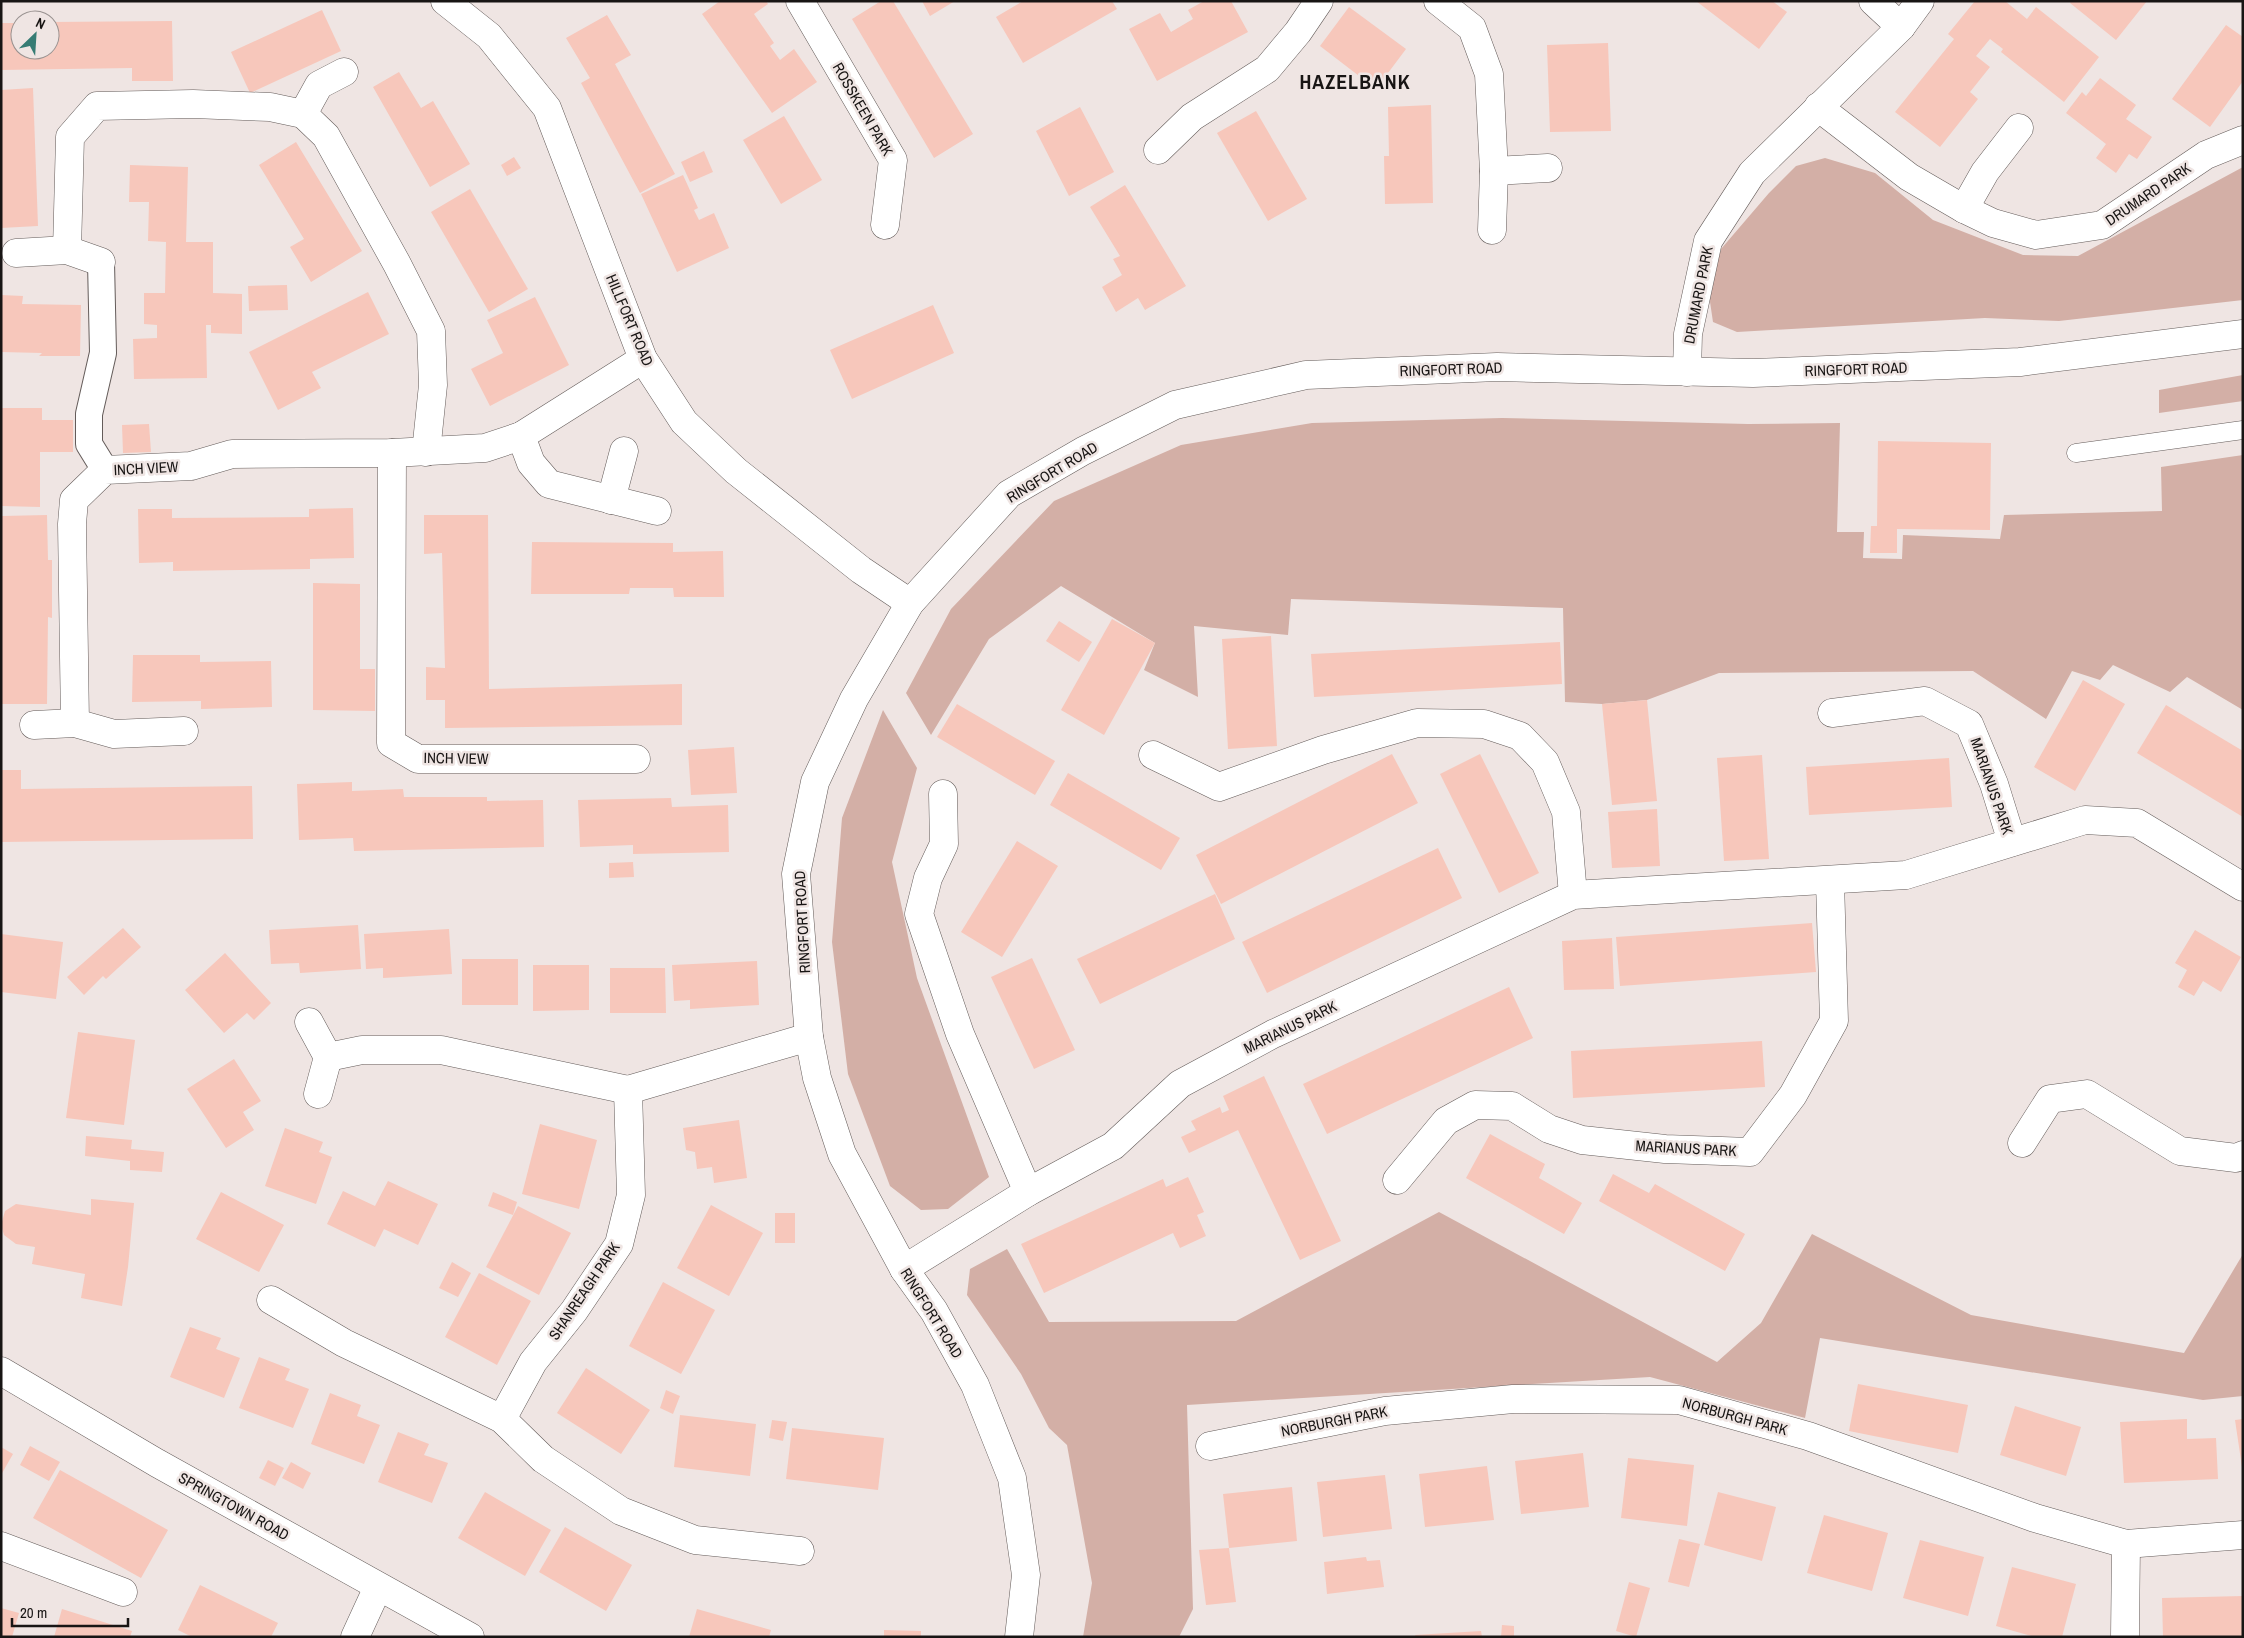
<svg xmlns="http://www.w3.org/2000/svg" width="2244" height="1638" viewBox="0 0 2244 1638" font-family="'Archivo Narrow',sans-serif">
	<style>
		.green { fill: #d3afa6 }
		.building { fill: #f7c7bb }
		.lines { fill: none; stroke-linecap: round; stroke-linejoin: round }
		.service-casing { stroke: #645c5a; stroke-width: 19 }
		.pedestrian-casing { stroke: #645c5a; stroke-width: 28 }
		.minor-casing { stroke: #645c5a; stroke-width: 29 }
		.tertiary-casing { stroke: #645c5a; stroke-width: 29 }
		.service { stroke: #fff; stroke-width: 18 }
		.pedestrian { stroke: #fff; stroke-width: 26 }
		.minor { stroke: #fff; stroke-width: 28 }
		.tertiary { stroke: #fff; stroke-width: 28 }
		.labels { text-anchor: middle; dominant-baseline: central; stroke-width: 5; stroke-linejoin: round; paint-order: stroke }
		.street-label { font-size: 15px; fill: #181514; stroke: #efe5e3 }
		.district-label { font-size: 20px; font-weight: bold; letter-spacing: 1px; fill: #181514; stroke: #efe5e3 }
	</style>
	<rect width="100%" height="100%" fill="#efe5e3"/>
	<!-- green -->
	<g class="green">
		<path d="M1825,158L1875,173L1933,220L2023,255L2078,256L2243,167V300L2059,321L1985,318L1737,332L1713,322L1709,295L1721,249L1769,193L1796,166Z"/>
		<path d="M2243,375V401L2159,413V390Z"/>
		<path d="M1502,418L1748,424L1840,423L1837,532H1864L1863,558L1902,559L1903,535L2000,539L2004,515L2162,511L2161,467L2243,455V710L2187,677L2170,692L2113,665L2100,680L2072,671L2046,719L1973,671L1719,673L1647,700L1602,704L1565,702L1563,608L1291,599L1288,635L1194,626L1198,697L1144,670L1155,643L1061,586L989,639L931,735L906,693L951,609L1054,501L1181,445L1312,423Z"/>
		<path d="M883,710L917,768L892,862L917,978L989,1177L948,1209L921,1210L890,1186L848,1074L832,942L842,818Z"/>
		<path d="M1439,1212L1717,1362L1761,1323L1812,1234L1971,1315L2184,1353L2243,1254V1396L2203,1400L1820,1338L1805,1418L1650,1377L1187,1405L1193,1609L1179,1637H1083L1092,1583L1067,1445L1049,1428L1021,1374L967,1295L970,1269L1007,1249L1049,1322L1236,1321Z"/>
	</g>
	<!-- building -->
	<g class="building">
		<path d="M720,1H766L768,4L754,14L774,43L770,46L780,60L794,49L817,82L772,113L702,14Z"/>
		<path d="M881,1H893L973,134L934,158L852,19Z"/>
		<path d="M922,1H955L930,16Z"/>
		<path d="M1023,1H1112L1117,9L1023,63L996,17Z"/>
		<path d="M1204,1H1231L1248,32L1157,81L1129,29L1160,13L1171,32L1193,19L1188,10Z"/>
		<path d="M1696,1H1772L1787,12L1759,49Z"/>
		<path d="M1975,1H2005L2027,19L2036,7L2099,57L2064,102L2001,52L2003,49L1990,39L1976,56L1990,67L1970,92L1978,99L1940,147L1895,112L1954,39L1948,34Z"/>
		<path d="M2071,1H2147L2116,40L2070,3Z"/>
		<path d="M1349,7L1406,49L1376,89L1320,46Z"/>
		<path d="M322,10L341,51L250,93L231,52Z"/>
		<path d="M607,15L631,55L615,64L675,174L640,193L581,83L590,78L566,38Z"/>
		<path d="M172,21L173,81H132V68L1,70V23H20V50H50V22Z"/>
		<path d="M2226,25L2243,37V81L2210,127L2172,99Z"/>
		<path d="M1608,43L1611,131L1550,132L1547,45Z"/>
		<path d="M399,72L421,108L433,101L470,164L430,187L373,87Z"/>
		<path d="M2100,78L2136,105L2126,119L2152,137L2137,159L2129,154L2116,173L2096,158L2106,144L2066,113L2082,92L2086,96Z"/>
		<path d="M33,88L38,226L1,228V90Z"/>
		<path d="M1431,105L1433,203L1385,204L1384,156H1389L1388,107Z"/>
		<path d="M1080,107L1114,172L1069,196L1036,131Z"/>
		<path d="M1256,111L1307,199L1268,221L1217,133Z"/>
		<path d="M784,116L822,180L781,204L743,140Z"/>
		<path d="M296,142L362,251L311,282L290,247L304,239L259,165Z"/>
		<path d="M704,151L713,172L690,182L681,162Z"/>
		<path d="M514,157L521,168L507,176L501,165Z"/>
		<path d="M130,165L188,167L186,242H213V293L242,294V334L211,333V325H206L207,378L134,379L133,339L157,338V325L144,324V293H165L166,242L148,241L149,202H129Z"/>
		<path d="M683,175L698,208L694,210L699,220L714,213L729,248L677,272L641,194Z"/>
		<path d="M1125,185L1186,286L1145,310L1138,298L1116,312L1102,287L1122,275L1113,259L1120,256L1090,207Z"/>
		<path d="M470,189L528,289L489,312L431,212Z"/>
		<path d="M287,285L288,310L249,311L248,286Z"/>
		<path d="M368,292L389,334L312,372L321,388L278,410L249,352Z"/>
		<path d="M1,295L23,296L22,304L81,305L80,356H39L42,353L1,352Z"/>
		<path d="M535,297L569,365L490,406L471,369L503,353L487,320Z"/>
		<path d="M933,305L954,353L852,399L830,350Z"/>
		<path d="M1,408H42V420H73V452H40V507L1,506Z"/>
		<path d="M149,424L151,452L123,453L122,425Z"/>
		<path d="M1878,441L1991,443L1990,530L1897,529V553H1870L1871,526H1877Z"/>
		<path d="M353,508L354,558L310,559V569L173,571V562L139,563L138,509H172V518L309,517V509Z"/>
		<path d="M47,515L48,560H52V618L48,617L47,704H1L2,516Z"/>
		<path d="M424,515H488L489,689L682,684V725L445,728V700H426V667L445,668L442,553L424,554Z"/>
		<path d="M532,542L673,543V552L723,551L724,597H674L673,588H630L629,594H531Z"/>
		<path d="M313,583L360,584V669H375V711L313,710Z"/>
		<path d="M1112,619L1155,643L1104,735L1061,710Z"/>
		<path d="M1059,621L1092,642L1079,662L1046,641Z"/>
		<path d="M1271,636L1277,746L1228,749L1222,639Z"/>
		<path d="M1560,642L1562,684L1314,697L1311,654Z"/>
		<path d="M133,655H200V662L271,661L272,707L201,709V701L132,702Z"/>
		<path d="M2083,680L2125,704L2075,791L2034,767Z"/>
		<path d="M1647,700L1657,801L1612,805L1602,704Z"/>
		<path d="M957,704L1055,761L1035,795L937,737Z"/>
		<path d="M2166,705L2243,751V817L2137,753Z"/>
		<path d="M734,747L737,793L691,795L688,750Z"/>
		<path d="M1392,754L1418,803L1221,904L1196,855Z"/>
		<path d="M1480,754L1539,873L1499,893L1440,774Z"/>
		<path d="M1762,755L1769,859L1724,861L1717,758Z"/>
		<path d="M1949,758L1952,807L1809,815L1806,767Z"/>
		<path d="M1,770H21V789L252,786L253,839L1,842Z"/>
		<path d="M1068,773L1180,838L1161,870L1050,805Z"/>
		<path d="M352,782V791L403,789L404,797H487V801L543,800L544,847L354,851L353,838L299,840L297,784Z"/>
		<path d="M671,798L672,807L728,805L729,852L633,854V845L580,847L578,800Z"/>
		<path d="M1657,809L1660,866L1612,868L1608,812Z"/>
		<path d="M1017,841L1058,866L1002,957L961,932Z"/>
		<path d="M1438,848L1462,898L1267,993L1242,942Z"/>
		<path d="M633,862L634,877L609,878V863Z"/>
		<path d="M1215,894L1235,939L1100,1004L1077,959Z"/>
		<path d="M1812,923L1816,972L1620,986L1616,937Z"/>
		<path d="M358,925L361,969L300,973L299,963L271,964L269,930Z"/>
		<path d="M123,928L141,947L106,979L103,976L84,995L67,977Z"/>
		<path d="M449,929L452,974L383,978V968L366,969L364,934Z"/>
		<path d="M2195,930L2241,957L2221,992L2203,981L2194,996L2178,987L2187,970L2175,963Z"/>
		<path d="M1,934L63,942L56,999L1,992Z"/>
		<path d="M1612,938L1614,989L1564,990L1562,941Z"/>
		<path d="M225,953L271,1003L254,1020L247,1013L224,1033L185,990Z"/>
		<path d="M1032,958L1075,1050L1034,1069L991,977Z"/>
		<rect x="462" y="959" width="56" height="46"/>
		<path d="M757,961L759,1005L690,1009V1000L674,1001L672,965Z"/>
		<path d="M533,965H589V1010L533,1011Z"/>
		<path d="M610,968H665L666,1013H610Z"/>
		<path d="M1509,987L1533,1038L1327,1134L1303,1084Z"/>
		<path d="M78,1032L135,1040L124,1125L66,1118Z"/>
		<path d="M1762,1041L1765,1087L1573,1098L1571,1051Z"/>
		<path d="M234,1059L261,1101L243,1112L254,1130L226,1148L187,1089Z"/>
		<path d="M1264,1076L1341,1241L1300,1260L1238,1130L1189,1153L1181,1137L1196,1130L1191,1121L1220,1107L1222,1113L1229,1110L1223,1096Z"/>
		<path d="M739,1120L747,1178L714,1183L712,1167L697,1169L695,1152L686,1150L683,1128Z"/>
		<path d="M540,1124L597,1140L579,1209L522,1194Z"/>
		<path d="M285,1128L323,1142L319,1152L332,1157L316,1204L265,1186Z"/>
		<path d="M1490,1134L1545,1164L1539,1178L1582,1203L1564,1234L1466,1178Z"/>
		<path d="M86,1136L132,1140L131,1149L164,1152L162,1172L130,1170V1161L85,1156Z"/>
		<path d="M1613,1174L1649,1193L1655,1184L1745,1234L1725,1271L1599,1201Z"/>
		<path d="M1188,1177L1204,1212L1197,1215L1206,1236L1180,1248L1173,1233L1044,1293L1021,1244L1163,1179L1166,1187Z"/>
		<path d="M388,1181L438,1204L418,1245L384,1229L375,1247L327,1224L343,1191L375,1206Z"/>
		<path d="M221,1192L284,1225L259,1272L196,1239Z"/>
		<path d="M493,1192L517,1202L513,1215L488,1206Z"/>
		<path d="M91,1199L134,1203L128,1267L122,1306L81,1298L85,1274L32,1264L35,1247L16,1244L4,1235L1,1225L5,1211L16,1204L91,1215Z"/>
		<path d="M711,1205L763,1233L729,1296L677,1268Z"/>
		<path d="M518,1206L571,1233L539,1295L486,1267Z"/>
		<rect x="775" y="1213" width="20" height="30"/>
		<path d="M452,1262L471,1273L458,1297L439,1288Z"/>
		<path d="M479,1273L531,1301L497,1365L445,1337Z"/>
		<path d="M663,1282L715,1310L681,1374L629,1346Z"/>
		<path d="M190,1327L221,1338L216,1349L240,1358L224,1398L170,1377Z"/>
		<path d="M259,1357L290,1369L285,1380L309,1389L293,1428L239,1408Z"/>
		<path d="M586,1368L650,1410L621,1454L557,1413Z"/>
		<path d="M1858,1384L1968,1405L1958,1453L1849,1431Z"/>
		<path d="M666,1390L680,1396L673,1414L660,1408Z"/>
		<path d="M330,1393L361,1405L357,1416L380,1425L364,1464L311,1444Z"/>
		<path d="M2015,1406L2081,1427L2066,1476L2000,1455Z"/>
		<path d="M680,1415L756,1424L750,1476L674,1467Z"/>
		<path d="M2187,1419V1439L2216,1438L2218,1479L2124,1483L2120,1422Z"/>
		<path d="M2243,1419V1466L2242,1467L2235,1420Z"/>
		<path d="M772,1420L787,1422L783,1441L769,1438Z"/>
		<path d="M792,1428L884,1438L878,1490L786,1479Z"/>
		<path d="M398,1432L429,1444L424,1455L448,1463L432,1503L378,1482Z"/>
		<path d="M30,1446L60,1462L49,1481L20,1465Z"/>
		<path d="M1,1447L13,1454L1,1475Z"/>
		<path d="M1583,1453L1589,1507L1521,1514L1515,1461Z"/>
		<path d="M1628,1458L1694,1465L1687,1526L1621,1518Z"/>
		<path d="M268,1460L284,1468L275,1486L259,1478Z"/>
		<path d="M291,1462L311,1473L303,1489L282,1478Z"/>
		<path d="M1487,1466L1494,1520L1425,1527L1419,1474Z"/>
		<path d="M60,1470L168,1530L141,1578L33,1518Z"/>
		<path d="M1385,1475L1392,1529L1323,1537L1317,1482Z"/>
		<path d="M1292,1487L1297,1541L1229,1548L1223,1494Z"/>
		<path d="M485,1492L551,1530L525,1576L458,1538Z"/>
		<path d="M1718,1492L1776,1507L1762,1561L1704,1545Z"/>
		<path d="M1824,1515L1888,1533L1872,1591L1807,1573Z"/>
		<path d="M565,1527L632,1565L606,1611L539,1572Z"/>
		<path d="M1679,1539L1700,1544L1689,1587L1668,1582Z"/>
		<path d="M1920,1540L1984,1557L1968,1616L1903,1598Z"/>
		<path d="M1229,1548L1236,1602L1206,1605L1199,1550Z"/>
		<path d="M1366,1557L1367,1561L1380,1560L1384,1587L1327,1594L1324,1562Z"/>
		<path d="M2012,1567L2076,1584L2062,1637H2035L1996,1626Z"/>
		<path d="M1629,1582L1650,1588L1636,1637L1616,1631Z"/>
		<path d="M200,1585L278,1623L271,1637H192L178,1630Z"/>
		<path d="M2243,1596V1637H2163L2162,1598Z"/>
		<path d="M1,1608L19,1613L12,1637H1Z"/>
		<path d="M62,1609L132,1631L130,1637H54Z"/>
		<path d="M697,1609L771,1630L769,1637H689Z"/>
		<path d="M1502,1625L1514,1626V1637H1501Z"/>
		<path d="M884,1630L921,1631V1637H884Z"/>
		<path d="M1481,1631L1482,1637H1416L1415,1635Z"/>
	</g>
	<g class="lines">
		<!-- service casing -->
		<g class="service-casing">
			<path id="service" d="M2076,453L2243,430"/>
		</g>
		<!-- pedestrian casing -->
		<g class="pedestrian-casing">
			<path id="pedestrian" d="M101,262L103,353L89,414V444L105,470"/>
		</g>
		<!-- minor casing -->
		<g class="minor-casing">
			<g id="minor">
				<path d="M445,1L489,36L547,108L643,359L684,422L736,471L861,570L910,603"/>
				<path d="M800,1L893,160L885,225"/>
				<path d="M1438,1L1472,28L1489,74L1494,171L1492,230"/>
				<path d="M1873,1L1901,27"/>
				<path d="M1818,107L1909,177L1964,209L1993,223L2036,235L2102,225L2206,155L2243,140"/>
				<path d="M303,114L319,85L344,72"/>
				<path d="M1158,150L1192,117L1267,69L1298,32L1319,1"/>
				<path d="M1494,171L1548,168"/>
				<path d="M1964,209L1985,172L2019,128"/>
				<path d="M67,250L70,137L97,106L193,104L270,107L303,114L326,136L397,264L431,331L433,385L426,452"/>
				<path d="M16,253L67,250L101,262"/>
				<path d="M1687,372L1688,334L1708,241L1752,173L1901,27L1920,1"/>
				<path d="M521,436L531,463L549,484L657,511"/>
				<path d="M392,453L391,743L418,759H636"/>
				<path d="M611,500L624,451"/>
				<path d="M1832,713L1925,701L1969,724L1994,784L2012,842"/>
				<path d="M75,723L72,524L74,500L105,470L191,466L232,454L392,453L485,448L521,436L643,359"/>
				<path d="M34,725L75,723L114,734L184,731"/>
				<path d="M1153,755L1219,787L1323,750L1417,723L1484,724L1520,736L1545,762L1566,812L1573,895"/>
				<path d="M943,794L944,844L928,878L919,914L960,1034L1028,1192"/>
				<path d="M309,1022L328,1057L318,1094"/>
				<path d="M328,1057L362,1050H441L628,1090"/>
				<path d="M2022,1143L2050,1099L2087,1094L2180,1151L2236,1158L2243,1155"/>
				<path d="M1397,1180L1446,1121L1475,1105L1512,1106L1549,1129L1582,1140L1665,1149L1750,1152L1793,1095L1834,1021L1830,881"/>
				<path d="M904,1269L1028,1192L1113,1146L1180,1084L1273,1034L1573,895L1906,875L2085,820L2137,823L2243,887"/>
				<path d="M271,1300L344,1343L502,1419L543,1459L621,1511L695,1540L800,1551"/>
				<path d="M502,1419L533,1362L574,1311L619,1244L631,1195L628,1090L809,1037"/>
				<path d="M1210,1446L1385,1411L1513,1399L1679,1400L1808,1436L2035,1518L2126,1544L2243,1535"/>
				<path d="M1,1546L123,1592"/>
				<path d="M355,1637L378,1587"/>
				<path d="M2125,1637L2126,1544"/>
			</g>
		</g>
		<!-- tertiary casing -->
		<g class="tertiary-casing">
			<g id="tertiary">
				<path d="M1,1371L157,1463L470,1637"/>
				<path d="M1019,1637L1026,1575L1012,1478L975,1385L934,1311L904,1269L842,1154L817,1078L809,1037L796,874L815,782L854,699L910,603L1009,494L1083,451L1175,405L1306,375L1497,367L1753,373L2020,362L2243,334"/>
			</g>
		</g>
		<!-- service -->
		<use href="#service" class="service"/>
		<!-- pedestrian -->
		<use href="#pedestrian" class="pedestrian"/>
		<!-- minor -->
		<use href="#minor" class="minor"/>
		<!-- tertiary -->
		<use href="#tertiary" class="tertiary"/>
	</g>
	<g class="labels">
		<!-- street labels -->
		<g class="street-label">
			<text transform="translate(863 109) rotate(60)">ROSSKEEN PARK</text>
			<text transform="translate(2148 194) rotate(-34)">DRUMARD PARK</text>
			<text transform="translate(1698 295) rotate(-79)">DRUMARD PARK</text>
			<text transform="translate(630 320) rotate(67)">HILLFORT ROAD</text>
			<text transform="translate(1451 369) rotate(-2)">RINGFORT ROAD</text>
			<text transform="translate(1856 369) rotate(-2)">RINGFORT ROAD</text>
			<text transform="translate(146 468) rotate(-3)">INCH VIEW</text>
			<text transform="translate(1052 472) rotate(-31)">RINGFORT ROAD</text>
			<text transform="translate(456 758) rotate(1)">INCH VIEW</text>
			<text transform="translate(1992 786) rotate(71)">MARIANUS PARK</text>
			<text transform="translate(802 922) rotate(-93)">RINGFORT ROAD</text>
			<text transform="translate(1290 1027) rotate(-26)">MARIANUS PARK</text>
			<text transform="translate(1686 1148) rotate(3)">MARIANUS PARK</text>
			<text transform="translate(584 1291) rotate(-56)">SHANREAGH PARK</text>
			<text transform="translate(932 1313) rotate(58)">RINGFORT ROAD</text>
			<text transform="translate(1735 1416) rotate(15)">NORBURGH PARK</text>
			<text transform="translate(1334 1421) rotate(-11)">NORBURGH PARK</text>
			<text transform="translate(234 1506) rotate(29)">SPRINGTOWN ROAD</text>
		</g>
		<!-- district labels -->
		<g class="district-label">
			<text x="1355" y="81">HAZELBANK</text>
		</g>
	</g>
	<!-- border -->
	<rect width="2244" height="1638" fill="none" stroke="#181514" stroke-width="5"/>
	<!-- north arrow -->
	<g transform="translate(35 35) rotate(25)"><circle r="24" fill="#efe5e3" stroke="#999290"/>
	<path d="M0-4L9 19L0 12L-9 19Z" fill="#367c74"/>
	<text y="-8" font-size="14" font-weight="bold" text-anchor="middle" fill="#181514">N</text>
	</g>
	<!-- scale -->
	<path d="M12 1618v8h116v-8" fill="none" stroke="#181514" stroke-width="2.5"/>
	<text x="20" y="1618" font-size="15" fill="#181514" stroke="#efe5e3" stroke-width="4" paint-order="stroke">20 m</text>
</svg>
